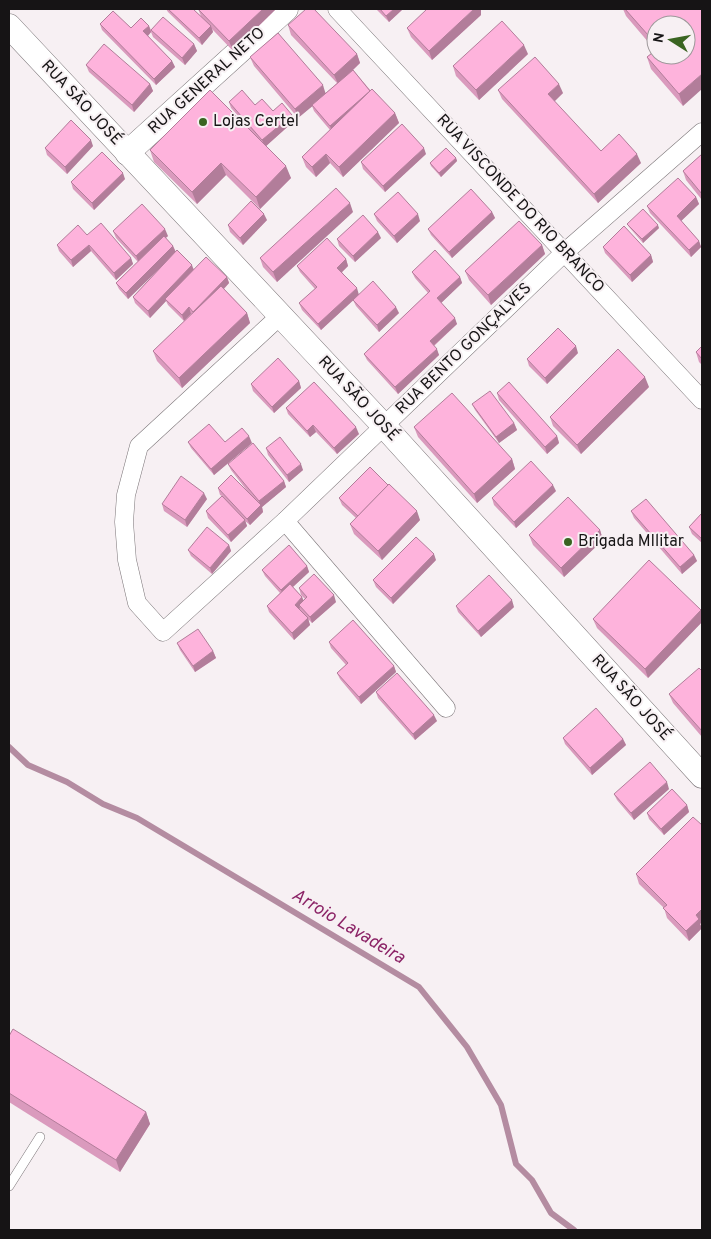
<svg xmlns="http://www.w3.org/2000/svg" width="711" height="1239" viewBox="0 0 711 1239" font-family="Overpass,sans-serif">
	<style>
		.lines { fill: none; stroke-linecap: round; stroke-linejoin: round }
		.stream { stroke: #b48ca1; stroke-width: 6 }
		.lane-casing { stroke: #7c7679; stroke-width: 10 }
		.street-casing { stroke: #7c7679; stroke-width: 19 }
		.secondary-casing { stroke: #7c7679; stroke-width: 25 }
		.lane { stroke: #fff; stroke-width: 9 }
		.street { stroke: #fff; stroke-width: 18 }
		.secondary { stroke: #fff; stroke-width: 24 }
		.wall { fill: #da9abd; fill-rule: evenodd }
		.shaded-wall { fill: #b27d9a }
		.building { fill: #feb3dc; stroke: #b27d9a }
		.poi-dot { fill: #3a6421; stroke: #f7f0f3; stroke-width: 2 }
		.labels { text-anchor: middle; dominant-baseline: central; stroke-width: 4; stroke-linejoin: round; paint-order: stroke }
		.street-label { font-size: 16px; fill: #161415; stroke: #f7f0f3 }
		.poi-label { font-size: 16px; fill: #161415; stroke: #f7f0f3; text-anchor: start }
		.water-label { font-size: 18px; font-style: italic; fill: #8c2467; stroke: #f7f0f3 }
	</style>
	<rect width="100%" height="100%" fill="#f7f0f3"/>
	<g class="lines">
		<!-- stream -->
		<path class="stream" d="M9,747L28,765L67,782L103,804L137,818L419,987L467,1047L501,1105L516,1164L532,1180L551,1213L574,1230"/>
		<!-- lane casing -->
		<g class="lane-casing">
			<path id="lane" d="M9,1186L40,1137"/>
		</g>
		<!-- street casing -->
		<g class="street-casing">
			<g id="street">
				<path d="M337,9L702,400"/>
				<path d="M280,316L139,446L126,495L124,522L127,560L137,603L163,632L285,521L565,252L702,132"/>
				<path d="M285,521L446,708"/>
			</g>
		</g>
		<!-- secondary casing -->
		<g class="secondary-casing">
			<g id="secondary">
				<path d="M9,26L384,426L702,776"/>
				<path d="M127,153L286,9"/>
			</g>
		</g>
		<!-- lane -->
		<use href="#lane" class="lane"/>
		<!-- street -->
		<use href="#street" class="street"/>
		<!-- secondary -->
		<use href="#secondary" class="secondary"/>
	</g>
	<!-- wall -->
	<g class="wall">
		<path d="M166,9H193L201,16L198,9H276L233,51L212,29L213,32L202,45L168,12Z"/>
		<path d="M376,9H403L389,22Z"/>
		<path d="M623,9H702L683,106L651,69L647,57L655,50L626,16ZM656,25L686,55H656Z"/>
		<path d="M481,15L432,60L411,37L407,28Z"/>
		<path d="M100,24L131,28L149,26L151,30L194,44L197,51L185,65L153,37L151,32L148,36L172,61L175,67L156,85L102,30Z"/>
		<path d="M288,25L357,54L360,63L353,70L371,91L395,113L399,123L343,177L330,163L316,177L306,167L302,157L330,130L314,111L312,106L298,118L254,66L250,57L326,93L337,83L291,35Z"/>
		<path d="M528,54L479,100L456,76L453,66Z"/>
		<path d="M86,65L150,84L153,91L134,112L89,72Z"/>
		<path d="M498,90L563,93L554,101L601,151L641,163L598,203L502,99Z"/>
		<path d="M229,102L255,105L273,111L294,121L266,146L291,178L260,209L226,175L197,204L154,162L150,150L249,128L231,108Z"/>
		<path d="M93,146L67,174L47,155L45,148Z"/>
		<path d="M426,154L385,192L363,169L361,162Z"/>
		<path d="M702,154V200L686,180L683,171Z"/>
		<path d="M456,158L457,161L441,177L431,166L430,163Z"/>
		<path d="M125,179L94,210L73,189L71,182Z"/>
		<path d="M696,197L699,204L681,221L699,241L701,247L691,257L650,213L647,206Z"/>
		<path d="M353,212L277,282L263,267L260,258Z"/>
		<path d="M492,212L495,218L452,258L431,235L428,229Z"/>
		<path d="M374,214L420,221L397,243L377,221Z"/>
		<path d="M267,220L243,245L230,232L228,225Z"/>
		<path d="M627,224L659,228L643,243L629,227Z"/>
		<path d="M113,231L168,236L165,238L173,246L176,252L194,269L227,277L229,283L224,289L247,313L250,323L182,388L157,361L153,351L192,314H191L184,321L168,305L166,301L150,318L135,303L133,297L162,266L128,299L119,289L116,283L138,262L116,238Z"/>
		<path d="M87,235L131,258L133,264L116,280L91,251L73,267L59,251L57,245Z"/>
		<path d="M381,238L355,262L339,246L337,239Z"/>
		<path d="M542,245L545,254L491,305L469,280L465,271Z"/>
		<path d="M603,247L651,255L653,262L632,282L605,253Z"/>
		<path d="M346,259L348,266L342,272L359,295L399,313L379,332L356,306L353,300L321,330L302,310L299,303L315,289L300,272L297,266Z"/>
		<path d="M412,272L460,277L462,283L441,303L457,324L434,346L439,355L398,394L367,360L364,354L428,293L415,278Z"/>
		<path d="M702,346V365L699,362L696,352Z"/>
		<path d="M578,353L547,384L529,366L527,359Z"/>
		<path d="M299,381L301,388L274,413L253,391L251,384Z"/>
		<path d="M649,387L581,454L553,426L550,417Z"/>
		<path d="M497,393L557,436L559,443L547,454L499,400Z"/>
		<path d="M472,404L514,423L517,430L499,443L475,410Z"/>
		<path d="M286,408L359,434L337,454L316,432L310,437L288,414Z"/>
		<path d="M414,427L512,459L515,469L477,503L418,437Z"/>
		<path d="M188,442H225L252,443L214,475L191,448Z"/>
		<path d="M266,448L303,470L289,482L268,455Z"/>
		<path d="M228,464L284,481L286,487L262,507L263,512L250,525L245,521L247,526L231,542L208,518L206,511L222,496L220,495L218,488L248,492L231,470Z"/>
		<path d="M556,491L516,528L494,505L492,498Z"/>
		<path d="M339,498L420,520L382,560L354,534L350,524L356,518L342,505Z"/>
		<path d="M207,499L187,527L164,511L162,504Z"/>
		<path d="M631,511L694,555L697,561L682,574L634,518Z"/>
		<path d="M702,513V543L692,534L689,527Z"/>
		<path d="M600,530L603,540L564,577L533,545L529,535Z"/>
		<path d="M229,545L231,551L212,574L191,556L188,550Z"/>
		<path d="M436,560L393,604L376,587L373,580Z"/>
		<path d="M307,566L309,572L293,587L302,597L303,600L305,599L301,595L299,588L336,602L312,623L308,619L310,625L294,640L269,612L267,606L280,593L265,576L262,570Z"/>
		<path d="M456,606L514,607L481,637L458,612Z"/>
		<path d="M701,610L702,614V622L648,678L597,628L593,619Z"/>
		<path d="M329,642L394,666L396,672L361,704L340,679L337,673L346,665L331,648Z"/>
		<path d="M177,643L213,651L216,658L195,672L180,650Z"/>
		<path d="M702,671V737L673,703L669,694Z"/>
		<path d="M376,692L437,721L415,740L378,698Z"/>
		<path d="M563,738L623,739L626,745L592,775L565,744Z"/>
		<path d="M669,789L634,820L617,800L614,794Z"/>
		<path d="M687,805L689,812L664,835L649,819L647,813Z"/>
		<path d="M702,825V922L700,924L702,928L689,941L667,918L664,908L639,884L636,874Z"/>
		<path d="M9,1036L146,1112L150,1124L120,1172L9,1102Z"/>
	</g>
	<!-- shaded-wall -->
	<g class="shaded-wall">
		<path d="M263,9H276L233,51L229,41Z"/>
		<path d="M394,9H403L389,22L386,16Z"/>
		<path d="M474,9H481V15L432,60L429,51Z"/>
		<path d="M149,26L151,32L146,38L143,31Z"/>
		<path d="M211,26L213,32L202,45L199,38Z"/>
		<path d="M194,44L197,51L185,65L182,58Z"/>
		<path d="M524,45L528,54L479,100L476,90Z"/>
		<path d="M357,54L360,63L338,84L334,75Z"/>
		<path d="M172,61L175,67L156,85L154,79Z"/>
		<path d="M702,74V89L683,106L679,94Z"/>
		<path d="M150,84L153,91L134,112L132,105Z"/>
		<path d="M559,84L563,93L552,104L548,94Z"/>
		<path d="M323,85L326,95L298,118L295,109Z"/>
		<path d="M370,91L332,132L330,126Z"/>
		<path d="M395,113L399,123L343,177L339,167Z"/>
		<path d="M292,115L294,121L265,147L262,140Z"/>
		<path d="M91,140L93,146L67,174L65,167Z"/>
		<path d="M424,148L426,154L385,192L383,186Z"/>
		<path d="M326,154L330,163L316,177L312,167Z"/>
		<path d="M637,154L641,163L598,203L594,194Z"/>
		<path d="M456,158L457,161L441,177L439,173Z"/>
		<path d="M221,163L226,175L197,204L192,192Z"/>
		<path d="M286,166L291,178L260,209L256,197Z"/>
		<path d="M123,173L125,179L94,210L92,203Z"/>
		<path d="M696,197L699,204L679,223L677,216Z"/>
		<path d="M350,203L353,212L277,282L273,272Z"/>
		<path d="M492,212L495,218L452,258L449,252Z"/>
		<path d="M264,214L267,220L243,245L240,238Z"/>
		<path d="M418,214L420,221L397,243L394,236Z"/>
		<path d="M658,225L659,228L643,243L642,239Z"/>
		<path d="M165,229L168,236L139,263L136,256Z"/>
		<path d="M378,232L381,238L355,262L353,256Z"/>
		<path d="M699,241L701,247L691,257L689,250Z"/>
		<path d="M89,245L91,251L73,267L71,260Z"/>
		<path d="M542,245L545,254L491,305L488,295Z"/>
		<path d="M173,246L176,253L128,299L126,293Z"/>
		<path d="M651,255L653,262L632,282L630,275Z"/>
		<path d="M131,258L133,264L116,280L114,273Z"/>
		<path d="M346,259L348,266L340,274L337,268Z"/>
		<path d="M192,265L194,271L165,299L166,301L150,318L148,311Z"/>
		<path d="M227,277L229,283L196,318L193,312Z"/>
		<path d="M460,277L462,283L439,305L437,298Z"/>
		<path d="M357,288L359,295L321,330L318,324Z"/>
		<path d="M189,307L191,314L184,321L182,315Z"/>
		<path d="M396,307L399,313L379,332L377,325Z"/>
		<path d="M247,313L250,323L182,388L179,378Z"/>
		<path d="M455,318L457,324L432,347L430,341Z"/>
		<path d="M576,346L578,353L547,384L545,378Z"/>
		<path d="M437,349L439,355L398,394L395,387Z"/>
		<path d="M645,377L649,387L581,454L577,445Z"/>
		<path d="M299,381L301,388L274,413L272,407Z"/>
		<path d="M514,423L517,430L499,443L496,437Z"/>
		<path d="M313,425L316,432L310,437L307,431Z"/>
		<path d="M356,427L359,434L337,454L334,448Z"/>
		<path d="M249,436L252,443L214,475L211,469Z"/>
		<path d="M557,436L559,443L547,454L545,447Z"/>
		<path d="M512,459L515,469L477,503L474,494Z"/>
		<path d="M301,464L303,470L289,482L287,475Z"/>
		<path d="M284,481L286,487L262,507L263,512L250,525L247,519L260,506L259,501Z"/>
		<path d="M553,485L556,491L516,528L514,522Z"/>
		<path d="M204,493L207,499L187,527L185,520Z"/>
		<path d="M417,511L420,520L382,560L378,551Z"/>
		<path d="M245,520L247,526L231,542L228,535Z"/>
		<path d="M600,530L603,540L564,577L561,568Z"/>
		<path d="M229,545L231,551L212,574L210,568Z"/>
		<path d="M434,554L436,560L393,604L391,598Z"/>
		<path d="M694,555L697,561L682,574L680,567Z"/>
		<path d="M307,566L309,572L283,596L281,590Z"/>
		<path d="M334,595L336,602L312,623L310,617Z"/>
		<path d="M302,597L305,604L299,605L300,608L297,611L295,605Z"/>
		<path d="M512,600L514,607L481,637L478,631Z"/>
		<path d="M701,610L702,614V622L648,678L645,669Z"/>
		<path d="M308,618L310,625L294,640L292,633Z"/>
		<path d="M213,651L216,658L195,672L193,666Z"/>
		<path d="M394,666L396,672L361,704L359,697Z"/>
		<path d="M434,715L437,721L415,740L413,734Z"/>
		<path d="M623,739L626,745L592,775L590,768Z"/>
		<path d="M667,782L669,789L634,820L631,813Z"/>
		<path d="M687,805L689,812L664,835L661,829Z"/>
		<path d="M702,909V922L700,924L702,928L689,941L686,931L696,915Z"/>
		<path d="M146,1112L150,1124L120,1172L116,1160Z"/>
	</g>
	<!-- building -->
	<g class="building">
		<path d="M168,9H193L211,26L199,38Z"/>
		<path d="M198,9H263L229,41Z"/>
		<path d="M306,9H314L357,54L334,75L288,25Z"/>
		<path d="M380,9H394L386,16Z"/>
		<path d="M427,9H474L429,51L407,28Z"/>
		<path d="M625,9H702V74L679,94L647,57L656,50V55H686V25H656V44Z"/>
		<path d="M113,11L131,28L141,18L149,26L143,31L172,61L154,79L100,24Z"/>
		<path d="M163,17L194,44L182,58L151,30Z"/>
		<path d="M502,21L524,45L476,90L453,66Z"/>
		<path d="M278,33L323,85L295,109L250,57Z"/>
		<path d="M104,44L150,84L132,105L86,65Z"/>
		<path d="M535,57L559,84L548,94L601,151L619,134L637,154L594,194L498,90Z"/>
		<path d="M353,70L370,91L330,126L312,105Z"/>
		<path d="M372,89L395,113L339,167L326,154L312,167L302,157Z"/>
		<path d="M210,90L286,166L256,197L221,163L192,192L150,150Z"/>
		<path d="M242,90L255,105L262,99L273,111L282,103L292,115L262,140L229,102Z"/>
		<path d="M71,120L91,140L65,167L45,148Z"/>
		<path d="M402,124L424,148L383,186L361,162Z"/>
		<path d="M446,148L456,158L439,173L430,163Z"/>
		<path d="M102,152L123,173L92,203L71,182Z"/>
		<path d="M702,154V194L683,171Z"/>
		<path d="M678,178L696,197L677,216L699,241L689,250L647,206Z"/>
		<path d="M336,188L350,203L273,272L260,258Z"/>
		<path d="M471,189L492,212L449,252L428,229Z"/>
		<path d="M398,192L418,214L394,236L374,214Z"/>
		<path d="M251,201L264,214L240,238L228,225Z"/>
		<path d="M142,204L165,229L136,256L113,231Z"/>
		<path d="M643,209L658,225L642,239L627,224Z"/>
		<path d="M363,215L378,232L353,256L337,239Z"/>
		<path d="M519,221L542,245L488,295L465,271Z"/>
		<path d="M101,223L131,258L114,273L89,245L71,260L57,245L78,225L87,235Z"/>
		<path d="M624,226L651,255L630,275L603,247Z"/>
		<path d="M164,236L173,246L126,293L116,283Z"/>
		<path d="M327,238L346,259L337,268L357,288L318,324L299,303L317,287L297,266Z"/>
		<path d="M177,250L192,265L148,311L133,297Z"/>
		<path d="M435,250L460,277L437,298L455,318L430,341L437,349L395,387L364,354L430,291L412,272Z"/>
		<path d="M206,257L227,277L193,312L189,307L182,315L165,299Z"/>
		<path d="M373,281L396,307L377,325L353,300Z"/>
		<path d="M221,286L247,313L179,378L153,351Z"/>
		<path d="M558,328L576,346L545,378L527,359Z"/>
		<path d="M702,346V359L696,352Z"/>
		<path d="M618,349L645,377L577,445L550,417Z"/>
		<path d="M278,358L299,381L272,407L251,384Z"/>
		<path d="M314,382L356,427L334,448L313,425L307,431L286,408Z"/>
		<path d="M509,382L557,436L545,447L497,393Z"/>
		<path d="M490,391L514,423L496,437L472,404Z"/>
		<path d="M452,393L512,459L474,494L414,427Z"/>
		<path d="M209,424L225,442L242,428L249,436L211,469L188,442Z"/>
		<path d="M280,437L301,464L287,475L266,448Z"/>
		<path d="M253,443L284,481L259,501L228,464Z"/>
		<path d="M531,461L553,485L514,522L492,498Z"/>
		<path d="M370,467L388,485L358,516L339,498Z"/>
		<path d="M231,475L261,505L247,519L218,488Z"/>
		<path d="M181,476L204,493L185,520L162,504Z"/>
		<path d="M389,484L417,511L378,551L350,524Z"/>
		<path d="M222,496L245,520L228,535L206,511Z"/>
		<path d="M568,497L600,530L561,568L529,535Z"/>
		<path d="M646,499L694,555L680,567L631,511Z"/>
		<path d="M702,513V539L689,527Z"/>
		<path d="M207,527L229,545L210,568L188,550Z"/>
		<path d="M416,537L434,554L391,598L373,580Z"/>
		<path d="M289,545L307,566L281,590L262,570Z"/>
		<path d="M649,560L701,610L645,669L593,619Z"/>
		<path d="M314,574L334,595L310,617L299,605L307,597L299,588Z"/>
		<path d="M489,575L512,600L478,631L456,606Z"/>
		<path d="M290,584L302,597L295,605L308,618L292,633L267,606Z"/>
		<path d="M353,620L394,666L359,697L337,673L348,663L329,642Z"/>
		<path d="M198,629L213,651L193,666L177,643Z"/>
		<path d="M699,668L702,671V731L669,694Z"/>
		<path d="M397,673L434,715L413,734L376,692Z"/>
		<path d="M596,708L623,739L590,768L563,738Z"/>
		<path d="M650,762L667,782L631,813L614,794Z"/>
		<path d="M672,789L687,805L661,829L647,813Z"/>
		<path d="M693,817L702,825V909L696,915L699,919L686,931L663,908L667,905L636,874Z"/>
		<path d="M13,1029L146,1112L116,1160L9,1093V1036Z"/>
	</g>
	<!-- markers -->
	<g class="poi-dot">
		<circle cx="203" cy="122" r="5"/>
		<circle cx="568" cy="542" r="5"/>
	</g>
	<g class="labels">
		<!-- street labels -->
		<g class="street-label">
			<text transform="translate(207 81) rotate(-42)">RUA GENERAL NETO</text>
			<text transform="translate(81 103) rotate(47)">RUA SÃO JOSÉ</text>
			<text transform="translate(520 204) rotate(47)">RUA VISCONDE DO RIO BRANCO</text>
			<text transform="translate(464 349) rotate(-44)">RUA BENTO GONÇALVES</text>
			<text transform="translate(358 399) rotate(47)">RUA SÃO JOSÉ</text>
			<text transform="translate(631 698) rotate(48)">RUA SÃO JOSÉ</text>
		</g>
		<!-- poi labels -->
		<g class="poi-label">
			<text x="213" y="122">Lojas Certel</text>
			<text x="578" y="542">Brigada MIlitar</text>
		</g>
		<!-- water labels -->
		<g class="water-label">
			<text transform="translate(348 927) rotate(31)">Arroio Lavadeira</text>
		</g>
	</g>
	<!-- border -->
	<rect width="711" height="1239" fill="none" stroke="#161415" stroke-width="20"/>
	<!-- north arrow -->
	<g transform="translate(671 40) rotate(281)"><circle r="24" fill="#f7f0f3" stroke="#9d989a"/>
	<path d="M0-4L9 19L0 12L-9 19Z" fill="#3a6421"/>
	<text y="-8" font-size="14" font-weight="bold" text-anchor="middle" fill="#161415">N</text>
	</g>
</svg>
